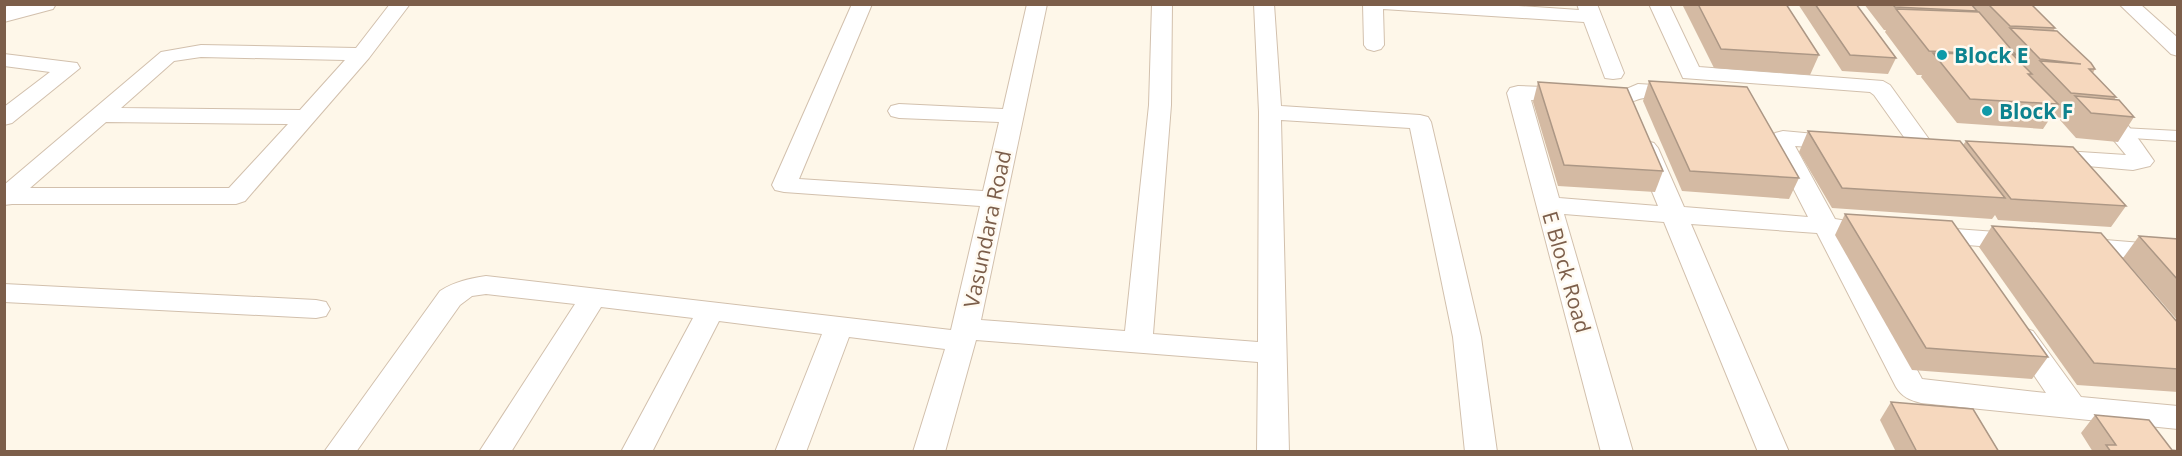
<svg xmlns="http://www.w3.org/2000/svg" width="2182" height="456" viewBox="0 0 2182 456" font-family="'Open Sans',sans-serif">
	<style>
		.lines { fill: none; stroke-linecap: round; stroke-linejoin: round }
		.pedestrian-casing { stroke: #d2c0ad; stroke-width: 2 }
		.minor-casing { stroke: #d2c0ad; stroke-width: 2 }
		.tertiary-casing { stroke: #d2c0ad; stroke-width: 2 }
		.pedestrian { fill: #fff; fill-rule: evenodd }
		.minor { fill: #fff; fill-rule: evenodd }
		.tertiary { fill: #fff; fill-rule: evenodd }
		.wall { fill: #d4baa3 }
		.building { fill: #f6d8be; stroke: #ac9785; stroke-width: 1.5 }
		.culture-dot { fill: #0f9aa8; stroke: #fffaf1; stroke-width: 2 }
		.labels { text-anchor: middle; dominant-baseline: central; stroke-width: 5; stroke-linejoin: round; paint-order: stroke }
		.culture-label { font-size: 21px; font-weight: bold; fill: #0d838f; stroke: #fffaf1; text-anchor: start }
		.street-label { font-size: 21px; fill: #7c5e4a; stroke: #fffaf1 }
	</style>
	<rect width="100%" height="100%" fill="#fef7e9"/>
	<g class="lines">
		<!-- pedestrian casing -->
		<g class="pedestrian-casing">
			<path id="pedestrian" d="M2122,128L2178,131V141L2116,137L2113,133L2116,129Z"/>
		</g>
		<!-- minor casing -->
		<g class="minor-casing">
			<g id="minor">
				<path d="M390,4H410L369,58L245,201L236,204H12L4,205V185L161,52L201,45L356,48ZM201,57L345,60L300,110L121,108L174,61ZM106,122L288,124L229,188H30Z"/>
				<path d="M852,4H872L799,179L983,191L999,122L899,118L891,116L888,111L891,106L899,104L1003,109L1027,4H1047L981,320L1125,331L1149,105L1152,4H1172L1171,105L1153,334L1258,342L1259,112L1254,4H1274L1281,106L1420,115L1428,117L1431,122L1481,337L1497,452H1465L1453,337L1410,128L1281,120L1289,452H1257L1258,362L976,340L945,452H913L945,349L849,337L806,452H775L822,334L719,321L652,452H621L693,318L601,307L511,452H479L575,304L486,294L472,296L460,305L356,452H324L440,291C456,281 468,279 486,276L951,330L980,206L784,192L775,190L772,185Z"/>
				<path d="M1363,4H1488L1579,10L1577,4H1597L1624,73L1621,78L1613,79L1605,78L1584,22L1383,9L1384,45L1381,49L1374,51L1367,49L1364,45Z"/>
				<path d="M1649,4H1669L1699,67L1883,81L1890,85L1936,149L1932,154L1924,156L1916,154L1874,95L1870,92L1683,78Z"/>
				<path d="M2119,4H2140L2178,38V56L2171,54Z"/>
				<path d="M4,54L69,62L77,63L80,68L12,123L4,125V107L50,72L4,66Z"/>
				<path d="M1638,84L1688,87L1691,92L1688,97C1673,100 1659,96 1644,98C1634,99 1629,106 1617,103L1614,98L1617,93Z"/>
				<path d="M1518,86L1570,88L1578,90L1581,95L1578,100L1570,102L1531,100L1559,198L1658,206L1634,148L1638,143L1646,141L1654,143L1658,148L1684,207L1808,217L1769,141L1775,133L1783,131L1847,137L1851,142L1847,147L1839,149L1795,146L1835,219L1847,221L1851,227L1847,233L1843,234L1922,379L2046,393L2009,338L2013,331L2023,328L2033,331L2081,397L2178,406V429L1921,403C1910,400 1902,397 1896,387L1817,233L1691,224L1789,452H1758L1664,222L1564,214L1633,452H1601L1507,93L1510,88Z"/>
				<path d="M2099,102C2118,107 2142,144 2154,161L2150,166L2133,170L2041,162L2037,157L2041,152L2049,150L2126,155L2088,109L2091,104Z"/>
				<path d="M1928,227L2039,235L2048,237L2052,243L2048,249L2039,251L1919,241L1915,235L1919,229Z"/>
				<path d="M2081,238L2178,246V263L2072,252L2068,246L2072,240Z"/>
				<path d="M4,284L316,300L326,302L330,309L326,316L316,318L4,302Z"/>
			</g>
		</g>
		<!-- tertiary casing -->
		<g class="tertiary-casing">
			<path id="tertiary" d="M15,4H56L53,9L4,22V7Z"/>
		</g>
		<!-- pedestrian -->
		<use href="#pedestrian" class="pedestrian"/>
		<!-- minor -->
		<use href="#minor" class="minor"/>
		<!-- tertiary -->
		<use href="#tertiary" class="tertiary"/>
	</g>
	<!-- wall -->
	<g class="wall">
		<path d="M1682,4H1786L1819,55L1810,75L1714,68Z"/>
		<path d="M1798,4H1856L1896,58L1888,74L1842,71Z"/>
		<path d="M1864,4H2031L2055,28L2054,30L2095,69L2093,73L2116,97L2114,100L2134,117L2118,142L2076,138L2060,120L2062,118L2056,117L2053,114L2043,129L1957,123L1921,77L1922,75H1917L1885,32L1886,30H1884Z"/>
		<path d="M1649,81L1799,178L1789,199L1682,191L1643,101Z"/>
		<path d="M1538,82L1663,171L1655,192L1558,186L1533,102Z"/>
		<path d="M1808,131L1963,145L1966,141L2126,206L2111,227L1998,220L1995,215L1992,219L1832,208L1799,152Z"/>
		<path d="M1845,214L2048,357L2032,379L1912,370L1835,235Z"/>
		<path d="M1992,226L2178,323V392L2077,385L1979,247Z"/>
		<path d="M2139,236L2178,239V321L2123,258Z"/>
		<path d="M1891,402L1999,452H1896L1880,420Z"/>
		<path d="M2095,415L2172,450L2178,452H2093L2081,433Z"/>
	</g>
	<!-- building -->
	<g class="building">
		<path d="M1698,4H1786L1819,55L1721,49Z"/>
		<path d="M1815,4H1856L1896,58L1850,55Z"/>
		<path d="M1892,4H1971L1977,11L1895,7Z"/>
		<path d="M1988,4H2031L2055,28L2010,26Z"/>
		<path d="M1896,9L1979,12L2016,55L2012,54L2032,74H2028L2058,104L1970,99L1933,53L2004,55L1929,51Z"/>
		<path d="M2010,28L2057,31L2091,63L2095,69H2089L2116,97L2071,93L2040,61L2081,64L2040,59Z"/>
		<path d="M1649,81L1747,87L1799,178L1690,171Z"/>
		<path d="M1538,82L1627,88L1663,171L1564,165Z"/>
		<path d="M2075,96L2119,100L2134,117L2091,113Z"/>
		<path d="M1808,131L1960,141L2005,198L1842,188Z"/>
		<path d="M1966,141L2073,147L2126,206L2011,199Z"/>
		<path d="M1845,214L1952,221L2048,357L1926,348Z"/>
		<path d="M1992,226L2101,233L2178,323V369L2094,363Z"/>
		<path d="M2139,236L2178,239V280Z"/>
		<path d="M1891,402L1973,409L1999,452H1917Z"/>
		<path d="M2095,415L2149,420L2172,450L2178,451V452H2111L2106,445H2116Z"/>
	</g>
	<!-- markers -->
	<g class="culture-dot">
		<circle cx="1942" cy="55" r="6"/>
		<circle cx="1987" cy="111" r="6"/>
	</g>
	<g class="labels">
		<!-- culture labels -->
		<g class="culture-label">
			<text x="1954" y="55">Block E</text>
			<text x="1999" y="111">Block F</text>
		</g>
		<!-- street labels -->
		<g class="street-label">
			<text transform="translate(987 229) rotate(-78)">Vasundara Road</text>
			<text transform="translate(1567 272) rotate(74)">E Block Road</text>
		</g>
	</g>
	<!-- border -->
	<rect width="2182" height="456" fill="none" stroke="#7c5e4a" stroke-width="12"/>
</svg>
